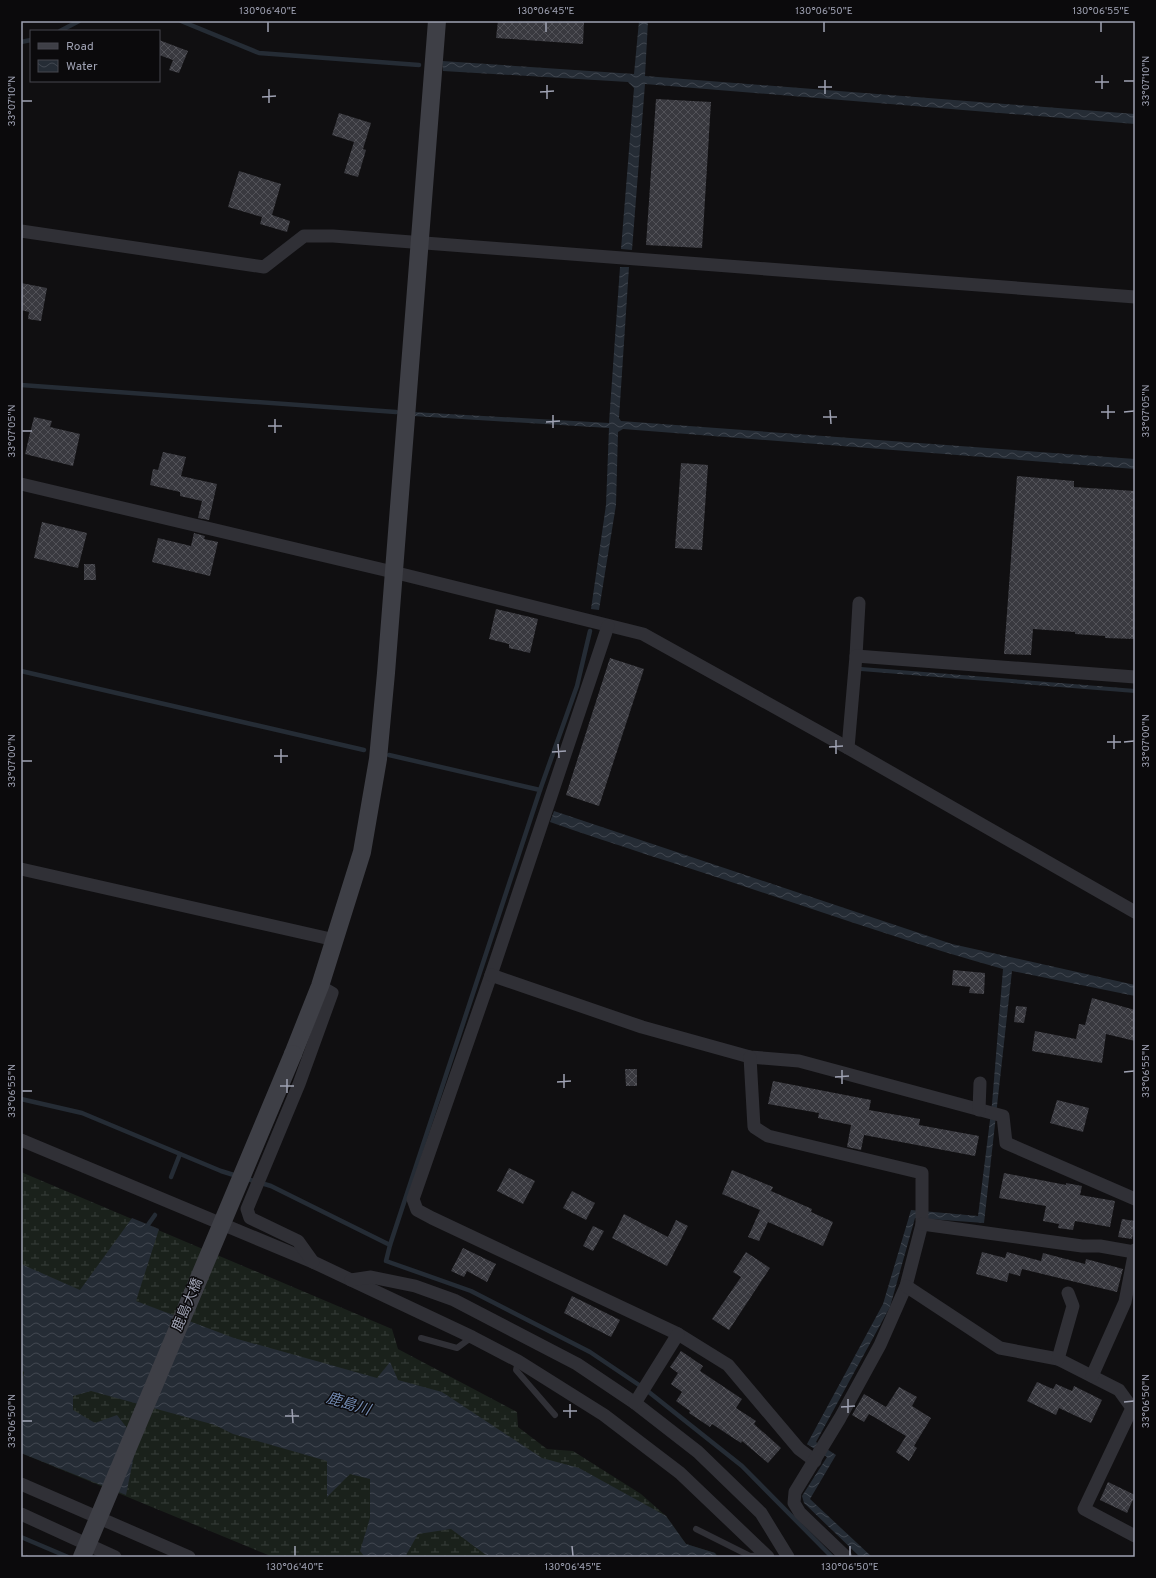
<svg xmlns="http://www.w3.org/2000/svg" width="1156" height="1578" viewBox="0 0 1156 1578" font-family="Overpass,'Noto Sans JP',sans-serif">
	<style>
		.wetland { fill: url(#wetland-marsh) }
		.water { fill: url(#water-waves) }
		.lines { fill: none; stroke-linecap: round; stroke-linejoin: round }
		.stream { stroke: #252c35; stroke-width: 4.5 }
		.building { fill: url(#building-cross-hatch) }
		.path { stroke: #36373d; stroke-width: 2.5; stroke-dasharray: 2 3; stroke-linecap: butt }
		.lane { stroke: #303036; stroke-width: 6 }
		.street { stroke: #303036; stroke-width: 13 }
		.secondary { stroke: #3e3f46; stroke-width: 18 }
		.secondary-bridge { stroke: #3e3f46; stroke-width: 18 }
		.ticks { fill: none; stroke: #9fa2b3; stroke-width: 1.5 }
		.labels { text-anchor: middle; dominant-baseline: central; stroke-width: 3; stroke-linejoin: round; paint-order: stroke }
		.street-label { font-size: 14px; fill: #9fa2b3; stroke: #0b0a0c }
		.water-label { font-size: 15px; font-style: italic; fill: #738bb2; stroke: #0b0a0c }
		.neatline { fill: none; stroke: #9fa2b3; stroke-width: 1.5 }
		.ticks-label { font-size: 10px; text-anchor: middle; fill: #9fa2b3 }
	</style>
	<defs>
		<pattern id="wetland-marsh" width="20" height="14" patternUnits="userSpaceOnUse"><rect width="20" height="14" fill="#1a211b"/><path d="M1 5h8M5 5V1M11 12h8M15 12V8" fill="none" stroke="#383e3a"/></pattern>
		<pattern id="water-waves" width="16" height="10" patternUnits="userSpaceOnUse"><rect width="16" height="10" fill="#252c35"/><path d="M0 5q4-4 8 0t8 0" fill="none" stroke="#414750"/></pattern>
		<pattern id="building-cross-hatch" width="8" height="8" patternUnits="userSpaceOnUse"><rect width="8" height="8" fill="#39393f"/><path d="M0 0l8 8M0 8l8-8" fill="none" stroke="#525258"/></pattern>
	</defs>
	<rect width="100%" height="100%" fill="#100f11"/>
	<!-- wetland -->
	<g class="wetland">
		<path d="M21,1172L392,1329L398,1349L517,1412L518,1427L547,1449L573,1451L641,1494L666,1516L686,1544L715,1553L719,1557H685L21,1284Z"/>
		<path d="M21,1328L610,1557H273L21,1453Z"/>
	</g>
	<!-- water -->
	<g class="water">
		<path d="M639,21H648L645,76L1135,114V124L645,84L632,250L621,249L634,88L628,82L443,71L442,61L634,74Z"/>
		<path d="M620,267H629L619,418L621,421L1135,459V469L623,429L618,432L616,505L599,610L591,609L606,505L609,428L413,416V412L609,423Z"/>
		<path d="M861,667L1135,689V693L861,671Z"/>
		<path d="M554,811L952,944L1135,985V996L1012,971L984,1223L915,1218L890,1307L816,1442L836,1455L810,1499L872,1557H860L804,1503L802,1496L827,1457L807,1444L883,1304L911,1210L978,1216L992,1104L1003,969C916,945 831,915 746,887C681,865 615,845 550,822Z"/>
		<path d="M132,1218L159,1229L136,1301L234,1338L377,1378L390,1362L398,1380L442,1392L542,1458L579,1468L666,1516L686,1544L715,1553L717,1557L486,1555L451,1529L418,1534L405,1557H365L360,1551L370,1518V1479L350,1474L327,1497V1461L233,1434L215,1425L91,1391L73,1396V1410L95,1423L117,1415L137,1441L126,1495L21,1453V1389L24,1372L21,1370V1264L80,1290Z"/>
	</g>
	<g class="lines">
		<!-- stream -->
		<g class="stream">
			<path d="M181,21L259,53L419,65"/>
			<path d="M60,31L79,21"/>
			<path d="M21,42L31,40"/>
			<path d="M21,385L396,412"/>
			<path d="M21,671L364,750"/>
			<path d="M389,755L540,790"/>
			<path d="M21,1099L82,1113L221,1171L237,1176"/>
			<path d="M171,1177L180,1154"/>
			<path d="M244,1178L271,1186L390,1245L386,1261L471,1291L590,1352L645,1389L742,1466L832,1557"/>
			<path d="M145,1229L155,1215"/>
			<path d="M390,1245L540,790L577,686L590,631"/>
			<path d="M21,1537L68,1557"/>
		</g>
	</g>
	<!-- building -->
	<g class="building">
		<path d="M498,21H584L583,44L496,38Z"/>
		<path d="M159,40L188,51L179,73L169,70L173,60L159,55Z"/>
		<path d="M656,99L711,102L702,248L646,245Z"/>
		<path d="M339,113L371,123L363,149L366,150L358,177L344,173L354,142L332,135Z"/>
		<path d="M239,171L281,184L272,215L290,221L287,232L260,224L262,217L228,207Z"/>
		<path d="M21,283L47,288L41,321L28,319L29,312L21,310Z"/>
		<path d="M34,417L52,421L50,427L80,434L73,466L25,454Z"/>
		<path d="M163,452L186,457L181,476L217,484L209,520L198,518L202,501L180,496V492L150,485L153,469L158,470Z"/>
		<path d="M681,463L708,465L702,550L675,548Z"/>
		<path d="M1017,476L1074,481V487L1135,491V639L1105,638V636L1075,634V632L1033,629L1031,655L1004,654Z"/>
		<path d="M42,522L87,533L78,568L34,558Z"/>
		<path d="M194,533L205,536L204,539L218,542L210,576L152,562L158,538L191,546Z"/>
		<path d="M84,564H95L96,580H84Z"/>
		<path d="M496,609L538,619L530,653L509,648V644L489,639Z"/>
		<path d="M610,658L644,669L599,806L566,795Z"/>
		<path d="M953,970L985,973L984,994L969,993L970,987L952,985Z"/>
		<path d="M1092,998L1135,1010V1041L1106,1034L1102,1063L1032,1051L1035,1031L1076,1039L1079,1024L1085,1025Z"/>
		<path d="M1016,1006L1027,1007L1024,1023L1014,1022Z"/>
		<path d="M625,1069H637V1086H626Z"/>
		<path d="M773,1081L871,1100L869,1110L920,1119L919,1125L979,1136L975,1156L864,1135L861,1150L847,1147L851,1125L818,1118L819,1113L768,1104Z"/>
		<path d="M1057,1100L1089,1108L1083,1132L1050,1123Z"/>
		<path d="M509,1168L535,1181L523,1204L497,1191Z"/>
		<path d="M732,1170L773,1187L771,1191L812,1209L811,1212L833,1222L823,1246L768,1222L759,1241L748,1237L760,1210L722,1194Z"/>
		<path d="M1004,1173L1066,1185V1183L1082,1186L1080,1195L1115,1201L1110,1227L1075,1221L1073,1230L1058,1228L1059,1224L1043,1221L1046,1206L999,1198Z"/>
		<path d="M572,1191L595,1203L586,1220L563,1208Z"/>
		<path d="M624,1214L668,1237L676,1220L688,1226L667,1266L612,1238Z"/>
		<path d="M1122,1219L1135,1221L1132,1239L1118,1237Z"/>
		<path d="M593,1226L604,1231L593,1251L583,1246Z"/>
		<path d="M463,1248L496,1264L487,1282L467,1271L464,1277L451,1271Z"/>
		<path d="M746,1252L770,1268L729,1330L712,1319L741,1277L733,1272Z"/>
		<path d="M982,1252L1005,1258L1007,1252L1041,1261L1043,1253L1085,1264L1086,1259L1123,1269L1117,1292L1022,1269L1020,1276L1009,1273L1007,1282L976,1274Z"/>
		<path d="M572,1296L620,1320L611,1337L564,1313Z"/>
		<path d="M681,1351L703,1366L700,1371L742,1399L736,1408L756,1421L754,1424L781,1448L768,1463L742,1441L741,1443L712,1424L710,1427L689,1413L690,1411L676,1401L682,1392L671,1384L678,1373L670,1367Z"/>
		<path d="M1037,1382L1053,1389L1056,1384L1072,1391L1074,1386L1102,1400L1091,1423L1059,1408L1056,1415L1027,1401Z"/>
		<path d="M899,1387L917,1397L912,1406L931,1418L914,1446L917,1448L909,1461L896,1452L906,1436L869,1414L864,1422L852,1415L864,1394L886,1407Z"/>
		<path d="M1108,1482L1135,1495L1127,1513L1100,1500Z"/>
	</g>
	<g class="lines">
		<!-- path -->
		<path class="path" d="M21,1554L28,1557"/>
		<!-- lane -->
		<g class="lane">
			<path d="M421,1338L457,1348L472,1337"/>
			<path d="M518,1361L516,1370L555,1415"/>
			<path d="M696,1529L750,1556L765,1555"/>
		</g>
		<!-- street -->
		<g class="street">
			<path d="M21,231L264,267L304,236H333L1135,297"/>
			<path d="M21,484L393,572L643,634L848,748L1135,912"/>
			<path d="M608,626L491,975L413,1199L417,1210L432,1218L678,1334L728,1365L799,1449L815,1461"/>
			<path d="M856,656L859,603"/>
			<path d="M848,748L856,656L1135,677"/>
			<path d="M21,869L335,940"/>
			<path d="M491,975L642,1027L750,1057L799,1061L1003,1116L1006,1143L1135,1199"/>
			<path d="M750,1057L754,1127L768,1136L922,1173V1224L906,1286L880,1345L840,1418L795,1492L794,1503L800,1513L846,1557"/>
			<path d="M979,1110L980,1083"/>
			<path d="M21,1140L313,1262L472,1337L518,1361L604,1415L680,1473L768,1557"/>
			<path d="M922,1224L1082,1246H1100L1134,1252"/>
			<path d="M313,1262L298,1241L250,1218L247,1209L299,1084L332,993L320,986"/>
			<path d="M351,1280L371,1277L415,1286L454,1300L577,1364L635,1403L698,1452L761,1513L788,1557"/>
			<path d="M906,1286L1000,1348L1058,1359L1119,1390L1132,1408L1135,1409"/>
			<path d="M1058,1359L1073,1306L1068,1293"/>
			<path d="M1092,1376L1125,1302L1135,1250"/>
			<path d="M635,1403L678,1334"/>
			<path d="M1132,1408L1084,1509L1135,1536"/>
			<path d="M21,1484L189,1557"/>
			<path d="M21,1514L115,1557"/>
		</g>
		<!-- secondary -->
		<path class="secondary" d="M293,1054L320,986L362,852L378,759L386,673L437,21"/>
		<!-- secondary-bridge -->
		<path class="secondary-bridge" d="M82,1557L293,1054"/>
	</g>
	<!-- ticks -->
	<path class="ticks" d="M268,22V32M546,22V32M824,22V32M1101,22V32M1102,75V89M825,80V94M1124,81H1134M1095,82H1109M547,85V99M818,87H832M269,89V103M540,92L554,91M262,97L276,96M22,101H32M1108,405V419M830,410L831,424M1101,412H1115M1124,412L1134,411M553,415V428M823,417H837M275,419V433M546,422L560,421M268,426H282M22,431H32M1114,735V749M836,740V754M1107,742H1121M1124,742L1134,741M558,744L559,758M829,747L843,746M281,749V763M552,752L566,751M274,756H288M22,761H32M842,1070V1084M1124,1072L1134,1071M564,1074V1088M835,1077L849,1076M287,1079V1093M557,1082L571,1081M280,1086H294M22,1091H32M848,1399V1413M1124,1402L1134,1401M570,1404V1418M841,1407L855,1406M292,1409L293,1423M563,1411H577M285,1416H299M22,1421H32M295,1546V1556M572,1546L573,1556M850,1546V1556"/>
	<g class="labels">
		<!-- street labels -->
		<g class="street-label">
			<text transform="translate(188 1305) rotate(-67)">鹿島大橋</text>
		</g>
		<!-- water labels -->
		<g class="water-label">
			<text transform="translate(348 1405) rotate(17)">鹿島川</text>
		</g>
	</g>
	<!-- border -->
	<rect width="1156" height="1578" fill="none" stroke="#0b0a0c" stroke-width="44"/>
	<!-- legend -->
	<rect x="30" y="30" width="130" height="52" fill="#0b0a0c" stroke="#46474f"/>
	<rect x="38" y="43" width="20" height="6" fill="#3e3f46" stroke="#46474f"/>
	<text x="66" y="50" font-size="12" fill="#9fa2b3">Road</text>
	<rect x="38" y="60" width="20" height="12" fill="url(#water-waves)" stroke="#46474f"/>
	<text x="66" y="70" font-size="12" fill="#9fa2b3">Water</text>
	<rect x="22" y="22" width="1112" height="1534" class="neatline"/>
	<g class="ticks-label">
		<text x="268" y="14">130°06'40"E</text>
		<text x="546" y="14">130°06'45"E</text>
		<text x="824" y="14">130°06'50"E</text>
		<text x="1101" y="14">130°06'55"E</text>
		<text transform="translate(1145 81) rotate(-90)" y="4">33°07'10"N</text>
		<text transform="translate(11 101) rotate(-90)" y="4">33°07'10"N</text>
		<text transform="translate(1145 411) rotate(-90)" y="4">33°07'05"N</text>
		<text transform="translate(11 431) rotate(-90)" y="4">33°07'05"N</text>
		<text transform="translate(1145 741) rotate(-90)" y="4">33°07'00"N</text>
		<text transform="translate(11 761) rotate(-90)" y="4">33°07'00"N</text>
		<text transform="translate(1145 1071) rotate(-90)" y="4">33°06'55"N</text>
		<text transform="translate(11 1091) rotate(-90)" y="4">33°06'55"N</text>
		<text transform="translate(1145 1401) rotate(-90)" y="4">33°06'50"N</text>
		<text transform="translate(11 1421) rotate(-90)" y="4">33°06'50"N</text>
		<text x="295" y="1570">130°06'40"E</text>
		<text x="573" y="1570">130°06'45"E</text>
		<text x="850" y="1570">130°06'50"E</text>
	</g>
</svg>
